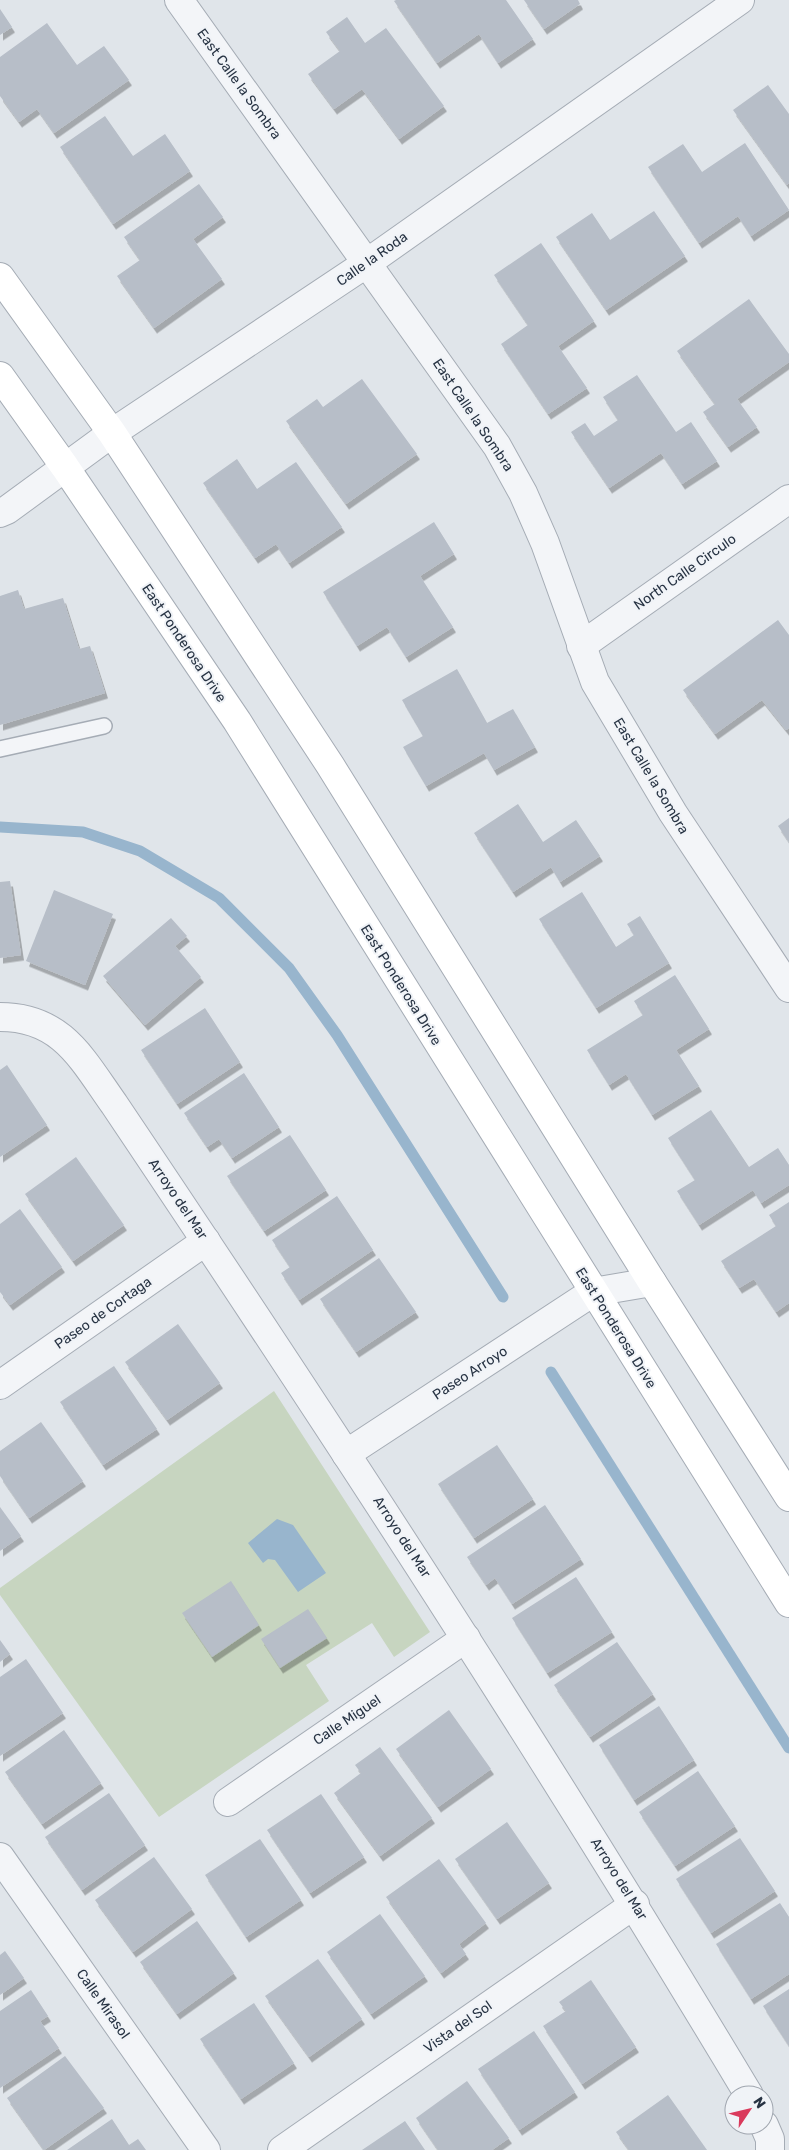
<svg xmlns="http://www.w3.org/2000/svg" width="789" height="2150" viewBox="0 0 789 2150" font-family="Rubik,sans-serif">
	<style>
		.green { fill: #c7d5c0 }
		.water { fill: #98b5cd }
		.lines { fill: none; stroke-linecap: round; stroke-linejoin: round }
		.stream { stroke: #98b5cd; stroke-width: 11 }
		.building { fill: #b7bec8; filter: url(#shadow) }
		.lane-casing { stroke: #a5acb5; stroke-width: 18 }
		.street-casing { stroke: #a5acb5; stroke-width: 30 }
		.secondary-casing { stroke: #a5acb5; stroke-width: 30 }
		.lane { stroke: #f3f5f8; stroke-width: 15 }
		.street { stroke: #f3f5f8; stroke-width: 28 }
		.secondary { stroke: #fff; stroke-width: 28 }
		.labels { text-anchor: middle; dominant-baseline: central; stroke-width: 4; stroke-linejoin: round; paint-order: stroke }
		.street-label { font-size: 14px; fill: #273343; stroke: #f0f3f7 }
	</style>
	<defs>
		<filter id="shadow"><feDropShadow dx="3" dy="5.5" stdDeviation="0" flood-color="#0004"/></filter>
	</defs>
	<rect width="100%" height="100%" fill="#e0e5ea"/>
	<!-- green -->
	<path class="green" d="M274,1391L430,1632L394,1657L372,1623L306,1665L329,1701L159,1817L0,1595V1588Z"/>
	<!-- water -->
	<path class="water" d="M277,1519L293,1525L326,1573L298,1592L275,1560L268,1559L263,1563L248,1543Z"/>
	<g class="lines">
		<!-- stream -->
		<g class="stream">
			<path d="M0,827L83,832L140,851L219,898L289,968L337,1035L503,1297"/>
			<path d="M551,1372L789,1748"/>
		</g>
	</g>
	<!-- building -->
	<g class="building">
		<path d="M396,0H506L533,39L498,63L479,34L437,63L394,1Z"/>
		<path d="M524,0H578L580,4L544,29Z"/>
		<path d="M0,9L12,27L0,35Z"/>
		<path d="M347,17L365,43L386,28L444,106L399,139L362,89L334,109L308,74L340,51L326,32Z"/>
		<path d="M47,23L77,65L104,46L129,80L54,133L37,109L19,122L0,96V57Z"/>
		<path d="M768,85L789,114V183L787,185L733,110Z"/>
		<path d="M105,116L133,156L165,134L190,171L113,224L60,147Z"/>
		<path d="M745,143L789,210L751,236L738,216L699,243L648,167L683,144L702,172Z"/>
		<path d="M199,184L223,217L193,239L222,279L154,328L117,276L140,260L124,237Z"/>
		<path d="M654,211L685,256L606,310L556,237L592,213L610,240Z"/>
		<path d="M541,243L594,321L558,346L587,388L548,414L501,344L528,325L494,275Z"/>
		<path d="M749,299L789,354V362L737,399L757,427L728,447L703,412L715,404L677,351Z"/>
		<path d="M637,375L676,432L691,422L717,461L682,484L661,453L609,488L571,432L585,423L594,436L618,420L603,397Z"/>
		<path d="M362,379L417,454L346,504L286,421L317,399L323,407Z"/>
		<path d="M237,459L257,489L296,462L342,527L289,563L276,544L255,558L203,483Z"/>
		<path d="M434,522L454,554L420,576L453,627L406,657L387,627L357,646L323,592Z"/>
		<path d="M18,590L24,609L63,598L79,649L90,646L105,693L0,725V596Z"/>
		<path d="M778,620L789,635V728L786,730L762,700L715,734L683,690Z"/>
		<path d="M457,669L487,723L513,709L535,747L494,770L484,753L426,786L403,747L423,736L402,700Z"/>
		<path d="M518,804L543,842L576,820L600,856L560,882L551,867L513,892L474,833Z"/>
		<path d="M789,818V842L778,826Z"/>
		<path d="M10,881L21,955L0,958V882Z"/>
		<path d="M54,890L113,914L85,985L26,961Z"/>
		<path d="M582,892L616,947L634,935L627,924L640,916L669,963L596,1008L539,919Z"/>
		<path d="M171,918L187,936L175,946L201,977L145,1025L103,976Z"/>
		<path d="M675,975L709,1029L676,1050L699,1086L652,1115L626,1074L609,1085L587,1050L643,1015L634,1001Z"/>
		<path d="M205,1008L240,1062L177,1104L141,1050Z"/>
		<path d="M7,1065L47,1125L0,1157V1070Z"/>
		<path d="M244,1073L279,1127L232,1158L219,1139L207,1147L184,1113Z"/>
		<path d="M711,1110L749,1167L778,1148L789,1165V1185L761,1203L753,1190L699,1225L677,1191L695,1180L668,1138Z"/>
		<path d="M290,1135L326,1190L264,1231L227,1176Z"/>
		<path d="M76,1157L124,1225L73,1261L25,1194Z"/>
		<path d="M337,1196L373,1250L299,1300L281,1273L290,1267L272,1240Z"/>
		<path d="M789,1202V1303L776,1312L754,1279L739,1288L721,1261L776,1226L769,1215Z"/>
		<path d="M20,1209L62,1267L10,1305L0,1292V1224Z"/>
		<path d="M379,1258L416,1312L356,1352L320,1299Z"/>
		<path d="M178,1324L220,1383L167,1420L125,1362Z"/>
		<path d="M114,1366L157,1429L103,1465L60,1402Z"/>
		<path d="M41,1422L83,1481L29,1518L0,1476V1451Z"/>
		<path d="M497,1445L533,1499L474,1538L438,1484Z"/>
		<path d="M545,1505L581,1559L512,1604L495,1578L486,1585L467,1557Z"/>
		<path d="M0,1507L21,1536L0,1551Z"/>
		<path d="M576,1577L612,1632L547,1673L512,1618Z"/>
		<path d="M231,1581L259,1625L212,1657L182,1613Z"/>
		<path d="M308,1609L327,1638L280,1668L261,1639Z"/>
		<path d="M0,1640L10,1654L0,1662Z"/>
		<path d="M617,1642L653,1694L590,1737L554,1685Z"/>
		<path d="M26,1659L63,1713L0,1756V1677Z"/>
		<path d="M659,1706L694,1760L634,1800L599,1745Z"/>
		<path d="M449,1710L491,1769L438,1807L396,1749Z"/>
		<path d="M64,1730L101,1783L42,1824L5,1772Z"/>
		<path d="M380,1747L432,1818L380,1856L334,1793L361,1773L355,1765Z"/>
		<path d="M698,1771L735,1826L675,1866L639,1812Z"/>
		<path d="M109,1793L145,1845L82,1890L45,1837Z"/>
		<path d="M321,1794L364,1857L310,1893L267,1830Z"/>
		<path d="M507,1822L549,1883L497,1919L455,1859Z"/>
		<path d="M740,1838L775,1891L711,1933L676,1879Z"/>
		<path d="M260,1839L301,1900L246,1937L205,1875Z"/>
		<path d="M154,1857L192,1909L133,1952L95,1900Z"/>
		<path d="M439,1859L486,1923L459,1944L466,1954L441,1973L386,1897Z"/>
		<path d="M780,1903L789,1917V1974L751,1999L716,1944Z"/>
		<path d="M380,1914L425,1976L371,2014L327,1952Z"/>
		<path d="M197,1921L234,1973L177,2014L140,1962Z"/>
		<path d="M5,1951L24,1978L0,1995V1955Z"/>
		<path d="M318,1959L362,2019L309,2057L265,1996Z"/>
		<path d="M591,1980L636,2047L582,2084L543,2026L566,2011L559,2002Z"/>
		<path d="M789,1989V2046L763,2006Z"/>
		<path d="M31,1990L48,2016L40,2021L59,2048L0,2088V2011Z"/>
		<path d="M254,2003L294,2063L241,2099L200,2039Z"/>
		<path d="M534,2031L575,2092L519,2130L478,2069Z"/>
		<path d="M65,2056L104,2108L44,2150L7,2098Z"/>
		<path d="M467,2081L509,2138L492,2150H438L416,2118Z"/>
		<path d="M668,2095L707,2150H629L616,2132Z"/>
		<path d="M112,2119L129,2145L138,2139L146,2150H67Z"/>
		<path d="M405,2121L425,2150H362Z"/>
	</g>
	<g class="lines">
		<!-- lane casing -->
		<g class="lane-casing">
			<path id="lane" d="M0,749L104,726"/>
		</g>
		<!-- street casing -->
		<g class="street-casing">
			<g id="street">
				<path d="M179,0L497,446L523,493L545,543L595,682L673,813L789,988"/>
				<path d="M0,513L7,510L112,433L367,263L740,0"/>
				<path d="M581,646L789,499"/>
				<path d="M0,1017C62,1017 82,1059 114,1104C333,1430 547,1758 749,2095"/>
				<path d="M0,1385L206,1241"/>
				<path d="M346,1454L593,1292L652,1282"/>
				<path d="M228,1802L466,1638"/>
				<path d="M0,1857L206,2150"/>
				<path d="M764,2125L770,2139V2150"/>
				<path d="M282,2150L635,1904"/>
			</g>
		</g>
		<!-- secondary casing -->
		<g class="secondary-casing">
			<g id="secondary">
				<path d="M0,277L112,433L330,765L652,1282L789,1497"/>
				<path d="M0,376L65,467L237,721L789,1603"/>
			</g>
		</g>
		<!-- lane -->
		<use href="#lane" class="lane"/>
		<!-- street -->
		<use href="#street" class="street"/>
		<!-- secondary -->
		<use href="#secondary" class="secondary"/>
	</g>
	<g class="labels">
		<!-- street labels -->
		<g class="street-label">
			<text transform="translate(239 84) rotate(54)">East Calle la Sombra</text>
			<text transform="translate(372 259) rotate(-35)">Calle la Roda</text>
			<text transform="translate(473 415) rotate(56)">East Calle la Sombra</text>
			<text transform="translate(685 572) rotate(-35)">North Calle Circulo</text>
			<text transform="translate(184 643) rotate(56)">East Ponderosa Drive</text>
			<text transform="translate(651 776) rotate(59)">East Calle la Sombra</text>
			<text transform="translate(401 985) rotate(58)">East Ponderosa Drive</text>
			<text transform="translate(178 1199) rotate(56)">Arroyo del Mar</text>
			<text transform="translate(103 1313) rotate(-35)">Paseo de Cortaga</text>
			<text transform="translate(616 1328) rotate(58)">East Ponderosa Drive</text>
			<text transform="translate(470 1373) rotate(-33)">Paseo Arroyo</text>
			<text transform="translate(402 1537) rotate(57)">Arroyo del Mar</text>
			<text transform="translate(347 1720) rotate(-34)">Calle Miguel</text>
			<text transform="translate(619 1879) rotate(58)">Arroyo del Mar</text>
			<text transform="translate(103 2004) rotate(55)">Calle Mirasol</text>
			<text transform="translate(458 2027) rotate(-35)">Vista del Sol</text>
		</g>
	</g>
	<!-- north arrow -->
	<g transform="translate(749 2110) rotate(55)"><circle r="24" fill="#f0f3f7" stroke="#a0a6af"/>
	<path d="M0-4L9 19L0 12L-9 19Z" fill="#da3a5c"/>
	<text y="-8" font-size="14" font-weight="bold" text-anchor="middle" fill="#273343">N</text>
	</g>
</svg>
